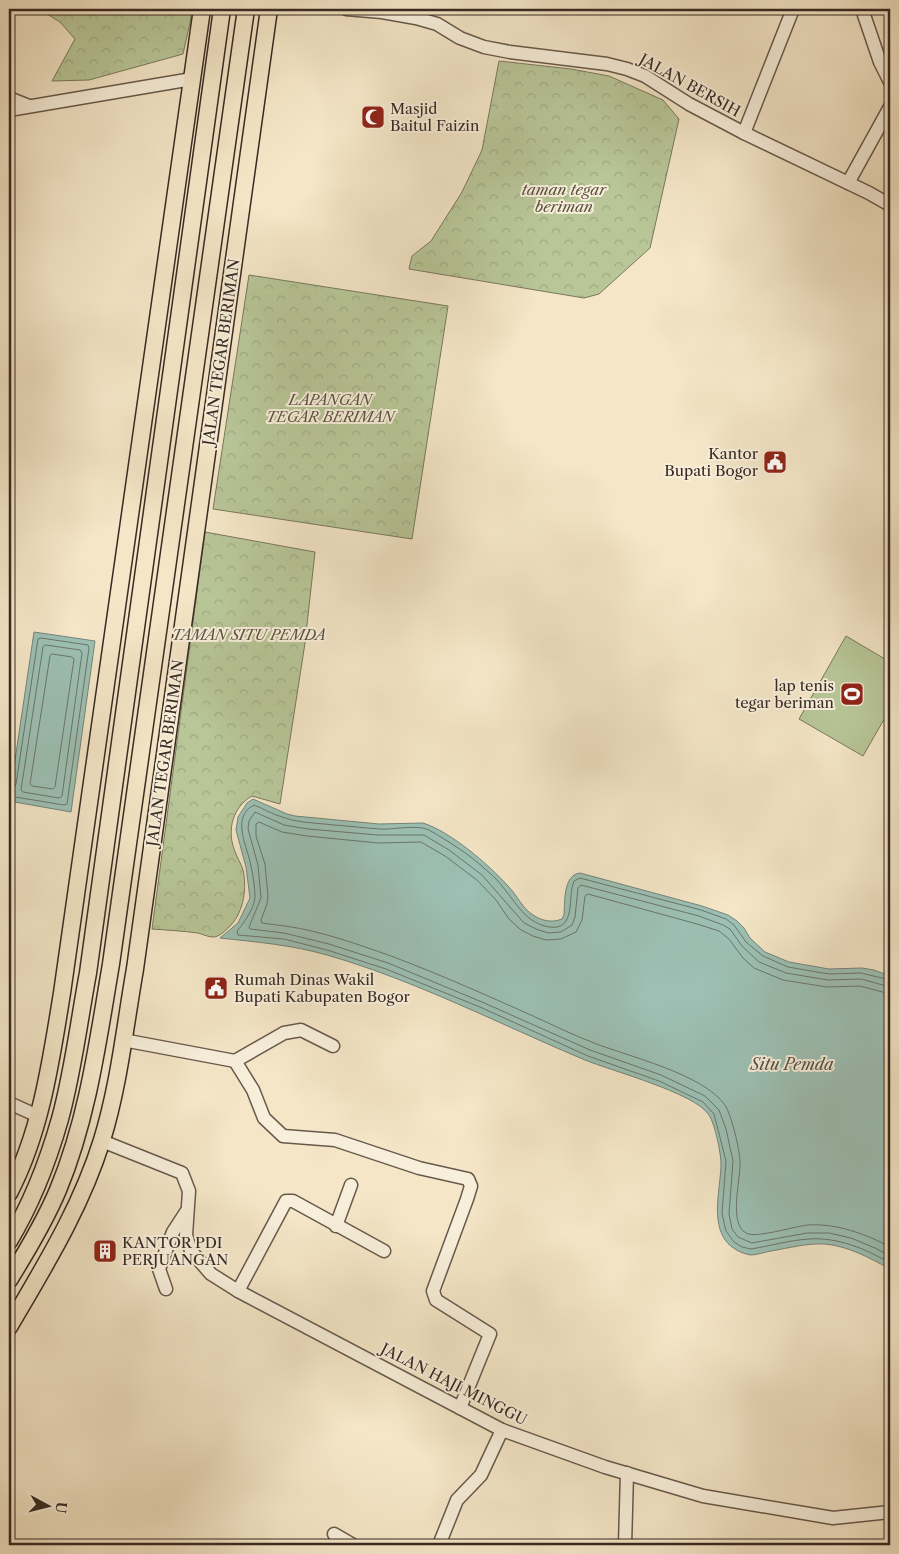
<svg xmlns="http://www.w3.org/2000/svg" width="899" height="1554" viewBox="0 0 899 1554" font-family="'Libre Caslon Text',serif">
	<style>
		.park { fill: url(#park-crowns); stroke: #78785e }
		.pitch { fill: #b8c698; stroke: #78785e }
		.water { fill: #9cc0b4; stroke: #74847a }
		.lines { fill: none; stroke-linecap: round; stroke-linejoin: round }
		.shore { stroke: #6a756c; stroke-width: 1 }
		.minor-casing { stroke: #68594c; stroke-width: 15 }
		.major-casing { stroke: #392a23; stroke-width: 19 }
		.minor { stroke: #f8efdb; stroke-width: 12 }
		.major { stroke: #f4e6c7; stroke-width: 16 }
		.labels { text-anchor: middle; dominant-baseline: central; stroke-width: 4; stroke-linejoin: round; paint-order: stroke }
		.street-label { font-size: 15px; fill: #392a23; stroke: #f8efdb }
		.poi-label { font-size: 15px; fill: #392a23; stroke: #f8efdb; text-anchor: start }
		.park-label { font-size: 15px; font-style: italic; fill: #595140; stroke: #f8efdb }
		.water-label { font-size: 16px; font-style: italic; fill: #525047; stroke: #f8efdb }
	</style>
	<defs>
		<pattern id="park-crowns" width="20" height="18" patternUnits="userSpaceOnUse" patternTransform="scale(1.25)"><rect width="20" height="18" fill="#b8c698"/><path d="M2 6a3 3 0 1 1 6 0M12 15a3 3 0 1 1 6 0" fill="none" stroke="#9faa83"/></pattern>
	</defs>
	<rect width="100%" height="100%" fill="#f4e6c7"/>
	<filter id="stains"><feTurbulence type="fractalNoise" baseFrequency=".004" numOctaves="4"/><feColorMatrix values="0 0 0 0 .2 0 0 0 0 .09 0 0 0 0 .02 0 0 0 .5 -.17"/></filter>
	<radialGradient id="worn" r=".72"><stop offset=".6" stop-color="#630" stop-opacity="0"/><stop offset="1" stop-color="#630" stop-opacity=".3"/></radialGradient>
	<!-- park -->
	<g class="park">
		<path d="M39,9H193L183,54L89,80L52,81L75,39L60,22Z"/>
		<path d="M499,61L571,69L609,76L663,100L679,119L650,248L599,294L584,298L409,269L412,256L431,241L462,192L482,150Z"/>
		<path d="M249,275L448,306L412,539L213,509Z"/>
		<path d="M205,532L315,552L305,643L280,804L252,796C233,807 227,829 234,849C236,856 241,863 243,870C247,887 244,911 231,925C227,929 220,937 213,937C208,937 202,934 198,933C183,931 167,930 152,929Z"/>
	</g>
	<!-- pitch -->
	<path class="pitch" d="M846,636L890,662V709L863,756L799,719Z"/>
	<!-- water -->
	<g class="water">
		<path d="M34,632L95,641L71,812L9,801Z"/>
		<path d="M253,799L287,814L295,816L379,824L423,823C451,832 488,864 508,886C517,895 522,908 533,915C542,921 552,923 562,919L564,915C565,902 563,875 580,873L702,906L728,915L737,921L744,928L750,938L765,952L789,962L829,969L862,968L874,970L890,976V1269C870,1258 848,1246 825,1244C807,1243 789,1248 771,1251C765,1252 757,1255 751,1255C744,1254 737,1251 732,1247C708,1229 721,1188 721,1164C721,1153 715,1124 709,1115C695,1093 612,1071 585,1060C499,1024 417,981 327,955C292,945 257,942 220,938L238,923L250,898L246,867L236,830L238,817L247,803Z"/>
	</g>
	<g class="lines">
		<!-- shore -->
		<g class="shore">
			<path d="M46,645L80,650L82,653L62,796L59,798L23,792L21,790L43,647Z"/>
			<path d="M52,654L72,657L74,659L55,787L53,789L32,786L30,784L50,656Z"/>
			<path d="M9,789H13L16,784L38,639L41,638L88,645L89,648L67,804L64,805L9,796"/>
			<path d="M890,980L861,973L829,974L788,967L763,956L746,942L734,925L726,919L701,910L580,878L574,881C567,897 577,931 549,927C527,923 518,906 506,891C500,883 493,875 485,869C469,854 448,841 429,830C417,824 393,830 380,829C364,828 349,826 334,825C318,823 300,823 285,818C274,815 264,809 254,805C230,817 248,848 251,866C253,875 255,888 255,897C254,909 244,923 237,931L238,935L284,939L327,950L386,969L480,1007L588,1056L659,1081L703,1102L714,1114L726,1161L722,1214L726,1231L734,1242L742,1247L751,1249C770,1246 790,1240 809,1239C838,1237 866,1249 890,1263"/>
			<path d="M890,987L861,979L828,980L786,973L759,962L742,946L730,929L723,925L699,916L581,885L578,888L575,917L572,925L561,932L548,933L536,929L524,923L482,875L449,850L424,835H378L308,829L284,825L255,812L249,821L248,829L258,865L261,898L249,927L250,929L284,933L329,944L388,963L482,1002L590,1050L661,1075L705,1096L719,1110L726,1129L733,1161L729,1214L732,1229L738,1237L752,1243L807,1233H829L851,1238L875,1248L890,1256"/>
			<path d="M890,994L860,986L827,987L783,980L754,968L743,958L729,939L719,931L697,924L588,894L585,896L582,920L576,932L561,939L546,940L533,936L521,930L509,919L496,900L477,880L445,856L421,842L378,843L307,836L282,832L259,822L256,824V836L265,864L268,896L267,904L261,920L262,923C269,924 277,925 285,926C321,931 357,944 391,956C439,974 486,995 533,1016C553,1025 573,1035 594,1043C630,1057 703,1074 725,1105C731,1114 740,1150 740,1162C741,1179 728,1223 746,1233C755,1239 795,1226 808,1225C836,1223 866,1234 890,1247"/>
		</g>
		<!-- minor casing -->
		<g class="minor-casing">
			<g id="minor">
				<path d="M346,9L382,12L416,18L437,24L460,38L484,47L510,52L607,64L627,69L645,76L689,104L744,133L869,193L890,205"/>
				<path d="M862,9L880,62L890,82"/>
				<path d="M9,98L29,106"/>
				<path d="M9,110L192,79"/>
				<path d="M744,133L793,9"/>
				<path d="M848,183L890,107"/>
				<path d="M123,1040L235,1061L284,1033L301,1030L333,1046"/>
				<path d="M235,1061L253,1090L264,1118L283,1136L335,1140L419,1168L468,1179L471,1186L467,1199L433,1291L436,1300L490,1334L460,1408"/>
				<path d="M9,1103L38,1116"/>
				<path d="M102,1141L182,1173L189,1191L186,1235L191,1251L211,1274L238,1291L502,1430L605,1467L703,1496L833,1518L890,1512"/>
				<path d="M336,1226L351,1185"/>
				<path d="M166,1289L159,1269L173,1232L186,1212"/>
				<path d="M238,1291L286,1201H293L384,1251"/>
				<path d="M334,1534L353,1545"/>
				<path d="M439,1545L457,1500L481,1475L502,1430"/>
				<path d="M625,1545L627,1473"/>
			</g>
		</g>
		<!-- major casing -->
		<g class="major-casing">
			<g id="major">
				<path d="M9,1193C41,1132 51,1061 62,993L202,9"/>
				<path d="M9,1241C32,1203 48,1161 60,1119C73,1072 79,1021 88,973L222,9"/>
				<path d="M9,1280C27,1251 45,1221 58,1190C88,1118 98,1040 111,964L246,9"/>
				<path d="M9,1327C44,1267 81,1208 102,1140C119,1085 125,1026 135,969L269,9"/>
			</g>
		</g>
		<!-- minor -->
		<use href="#minor" class="minor"/>
		<!-- major -->
		<use href="#major" class="major"/>
	</g>
	<!-- icons -->
	<defs>
		<g id="mosque-square" transform="scale(1.25)"><rect x="-9" y="-9" width="18" height="18" rx="4" fill="#8f2418" stroke="#f8efdb"/><path d="M3.5-4.9A6 6 0 1 0 3.5 4.9A5 5 0 1 1 3.5-4.9Z" fill="#fff"/></g>
		<g id="civic-square" transform="scale(1.25)"><rect x="-9" y="-9" width="18" height="18" rx="4" fill="#8f2418" stroke="#f8efdb"/><path d="M-.6-6.5H3V-4.5H.6V-3L4-1V1h2V6H-6V1h2V-1L-.6-3ZM-1.2 2.5V6h2.4V2.5Z" fill="#fff"/></g>
		<g id="stadium-square" transform="scale(1.25)"><rect x="-9" y="-9" width="18" height="18" rx="4" fill="#8f2418" stroke="#f8efdb"/><path d="M0-5a6.5 5 0 1 0 0 10a6.5 5 0 1 0 0-10ZM-3.5-1.8h7v3.6h-7Z" fill="#fff"/></g>
		<g id="building-square" transform="scale(1.25)"><rect x="-9" y="-9" width="18" height="18" rx="4" fill="#8f2418" stroke="#f8efdb"/><path d="M-4-6H4V6H1V3H-1V6H-4ZM-2.5-4.3h1.7v1.8h-1.7ZM.8-4.3h1.7v1.8H.8ZM-2.5-1h1.7V.8h-1.7ZM.8-1h1.7V.8H.8Z" fill="#fff"/></g>
	</defs>
	<g fill-rule="evenodd">
		<use href="#mosque-square" x="373" y="117"/>
		<use href="#civic-square" x="775" y="462"/>
		<use href="#stadium-square" x="852" y="694"/>
		<use href="#civic-square" x="216" y="988"/>
		<use href="#building-square" x="105" y="1251"/>
	</g>
	<g class="labels">
		<!-- street labels -->
		<g class="street-label">
			<text transform="translate(690 85) rotate(29)">JALAN BERSIH</text>
			<text transform="translate(221 352) rotate(-82)">JALAN TEGAR BERIMAN</text>
			<text transform="translate(165 753) rotate(-82)">JALAN TEGAR BERIMAN</text>
			<text transform="translate(454 1384) rotate(27)">JALAN HAJI MINGGU</text>
		</g>
		<!-- poi labels -->
		<g class="poi-label">
			<text x="390" y="108">Masjid<tspan x="390" dy="17">Baitul Faizin</tspan></text>
			<text x="758" y="453" text-anchor="end">Kantor<tspan x="758" dy="17">Bupati Bogor</tspan></text>
			<text x="834" y="685" text-anchor="end">lap tenis<tspan x="834" dy="17">tegar beriman</tspan></text>
			<text x="234" y="979">Rumah Dinas Wakil<tspan x="234" dy="17">Bupati Kabupaten Bogor</tspan></text>
			<text x="122" y="1242">KANTOR PDI<tspan x="122" dy="17">PERJUANGAN</tspan></text>
		</g>
		<!-- park labels -->
		<g class="park-label">
			<text x="564" y="189">taman tegar<tspan x="564" dy="17">beriman</tspan></text>
			<text x="330" y="399">LAPANGAN<tspan x="330" dy="17">TEGAR BERIMAN</tspan></text>
			<text x="249" y="634">TAMAN SITU PEMDA</text>
		</g>
		<!-- water labels -->
		<g class="water-label">
			<text x="792" y="1064">Situ Pemda</text>
		</g>
	</g>
	<!-- margin -->
	<rect width="899" height="1554" fill="none" stroke="#f4e6c7" stroke-width="30"/>
	<rect x="10" y="10" width="879" height="1534" fill="none" stroke="#392a23" stroke-width="2.5"/>
	<rect x="15" y="15" width="869" height="1524" fill="none" stroke="#392a23"/>
	<!-- north arrow -->
	<g transform="translate(48 1506) rotate(97)" stroke="#f8efdb" stroke-width="4" paint-order="stroke">
	<path d="M0-4L9 19L0 12L-9 19Z" fill="#392a23"/>
	<text y="-8" font-size="14" font-weight="bold" text-anchor="middle" fill="#392a23">U</text>
	</g>
	<rect width="100%" height="100%" filter="url(#stains)"/>
	<rect width="100%" height="100%" fill="url(#worn)"/>
</svg>
